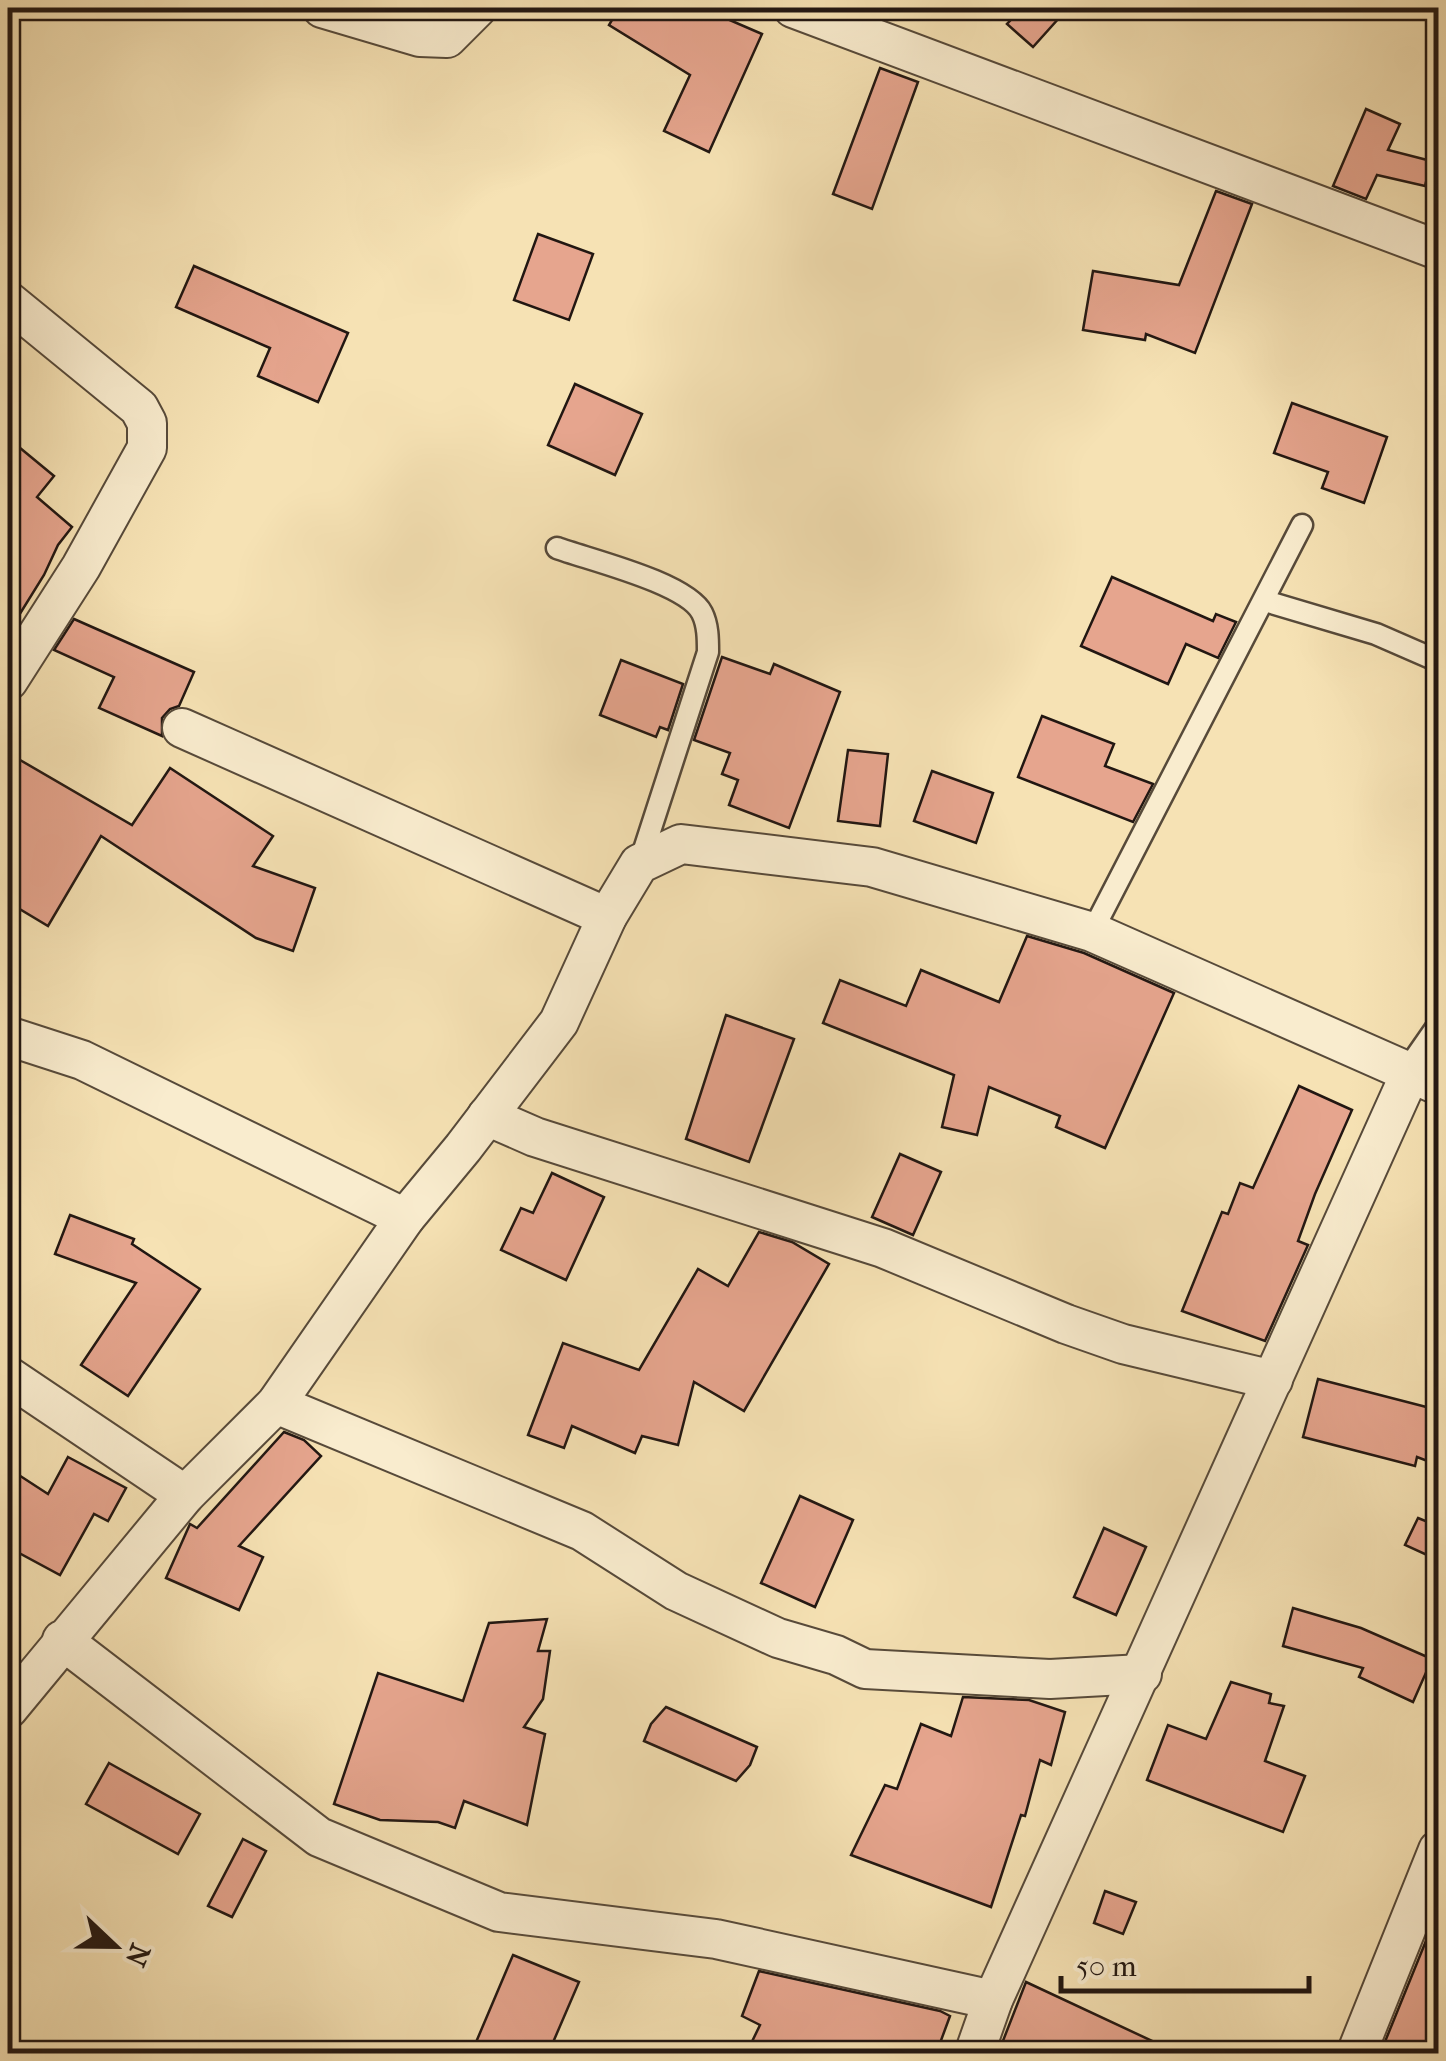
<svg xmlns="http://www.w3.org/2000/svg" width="1446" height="2061" viewBox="0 0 1446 2061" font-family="'IM FELL French Canon',serif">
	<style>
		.building { fill: #e6a58e; stroke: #221712; stroke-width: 2.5 }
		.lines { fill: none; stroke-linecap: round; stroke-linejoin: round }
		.service-casing { stroke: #574a3a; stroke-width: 25 }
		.minor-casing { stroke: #574a3a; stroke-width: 42 }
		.service { stroke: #f9ecce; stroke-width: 20 }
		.minor { stroke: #f9ecce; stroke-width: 38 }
	</style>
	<rect width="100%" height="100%" fill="#f6e2b4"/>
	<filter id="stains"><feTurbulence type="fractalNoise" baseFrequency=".002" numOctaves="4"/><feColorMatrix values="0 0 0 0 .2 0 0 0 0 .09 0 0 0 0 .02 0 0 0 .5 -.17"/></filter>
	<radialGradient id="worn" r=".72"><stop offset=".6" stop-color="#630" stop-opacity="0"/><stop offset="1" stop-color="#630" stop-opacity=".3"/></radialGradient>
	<!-- building -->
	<g class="building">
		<path d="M619,8H702L762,34L709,152L664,131L690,75L609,25Z"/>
		<path d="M1022,8H1068L1033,47L1007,24Z"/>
		<path d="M880,68L918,82L872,209L833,194Z"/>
		<path d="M1366,109L1400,124L1388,150L1431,161L1425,186L1377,175L1366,199L1333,186Z"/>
		<path d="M1216,191L1252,204L1195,353L1146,334L1145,340L1083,330L1093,271L1179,285Z"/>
		<path d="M538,234L593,254L569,320L514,300Z"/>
		<path d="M194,266L348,333L318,402L258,376L270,348L176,307Z"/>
		<path d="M575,384L642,414L615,475L548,445Z"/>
		<path d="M1292,403L1387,437L1364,503L1322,488L1328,472L1274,453Z"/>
		<path d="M8,438L54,476L37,497L72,527L58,545L44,575L8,633Z"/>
		<path d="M1112,577L1213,621L1216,614L1236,622L1218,658L1186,644L1168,684L1081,646Z"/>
		<path d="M74,619L194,672L179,706L170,709L162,718V736L99,708L114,677L54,650Z"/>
		<path d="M722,657L770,674L774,664L840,692L789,828L729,805L738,780L722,774L730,753L694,740Z"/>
		<path d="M621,660L683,684L668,730L660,727L656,737L600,715Z"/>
		<path d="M1042,716L1114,744L1105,766L1153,784L1133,822L1018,777Z"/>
		<path d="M848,750L888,754L880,826L838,821Z"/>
		<path d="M8,753L132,825L170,768L273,836L253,866L315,888L293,951L256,938L101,836L48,926L8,902Z"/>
		<path d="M932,771L993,793L976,843L914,821Z"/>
		<path d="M1027,936L1084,953L1174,993L1105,1148L1056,1127L1060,1116L989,1087L977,1135L942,1127L954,1075L823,1023L840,980L906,1006L921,970L999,1002Z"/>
		<path d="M726,1015L794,1039L749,1162L686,1139Z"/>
		<path d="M1299,1086L1352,1110L1315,1194L1298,1241L1308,1245L1265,1341L1182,1311L1222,1212L1228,1214L1240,1183L1253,1188Z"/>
		<path d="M900,1154L941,1172L913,1235L872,1217Z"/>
		<path d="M552,1173L604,1197L566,1280L501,1250L521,1208L533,1213Z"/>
		<path d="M70,1215L134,1239L132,1244L200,1289L128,1396L81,1365L136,1283L55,1254Z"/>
		<path d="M759,1232L792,1242L829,1264L744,1411L694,1382L678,1445L642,1436L635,1453L572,1426L564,1448L528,1435L563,1343L639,1370L698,1269L728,1286Z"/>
		<path d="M1318,1379L1438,1410V1465L1417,1457L1415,1466L1303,1437Z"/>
		<path d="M284,1432L304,1440L321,1456L239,1546L263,1557L239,1610L166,1578L190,1524L197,1528Z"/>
		<path d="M68,1457L126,1488L108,1521L94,1514L60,1575L8,1547V1468L48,1494Z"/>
		<path d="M800,1496L853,1520L815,1607L761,1583Z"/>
		<path d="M1418,1518L1438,1526V1560L1405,1545Z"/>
		<path d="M1104,1528L1146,1547L1116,1615L1074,1597Z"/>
		<path d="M1293,1608L1361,1628L1432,1659L1413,1702L1359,1677L1363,1668L1283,1646Z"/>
		<path d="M547,1619L538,1651H550L543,1699L524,1727L545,1734L527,1825L464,1801L455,1828L438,1822L380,1820L334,1804L378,1673L463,1701L489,1623Z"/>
		<path d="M1231,1682L1271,1694L1269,1703L1284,1706L1265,1761L1305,1776L1283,1832L1147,1780L1168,1725L1206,1739Z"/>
		<path d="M963,1697L1029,1700L1065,1712L1051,1765L1040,1760L1025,1816L1021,1815L991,1907L851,1855L885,1785L897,1789L921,1724L951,1736Z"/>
		<path d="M666,1707L757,1747L750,1765L736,1781L644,1741L651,1724Z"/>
		<path d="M109,1763L200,1814L178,1854L86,1804Z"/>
		<path d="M243,1839L266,1851L232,1917L208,1906Z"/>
		<path d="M1105,1891L1136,1902L1123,1934L1094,1923Z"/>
		<path d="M1430,1931L1438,1935V2054H1380Z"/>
		<path d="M513,1955L579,1982L548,2054H471Z"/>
		<path d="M759,1971L940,2011L950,2016L936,2054H746L760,2025L742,2016Z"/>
		<path d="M1026,1982L1180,2054H1006L999,2051Z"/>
	</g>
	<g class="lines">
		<!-- service casing -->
		<g class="service-casing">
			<g id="service">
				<path d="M557,548C590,560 687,583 702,613C708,625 708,639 708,652L640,862"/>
				<path d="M1265,601L1376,634L1438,661"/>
				<path d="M1092,932L1302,525"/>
				<path d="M1406,1071L1438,1025"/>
			</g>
		</g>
		<!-- minor casing -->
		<g class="minor-casing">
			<g id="minor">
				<path d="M322,8L420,37L447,38L477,8"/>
				<path d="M793,8L1438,250"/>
				<path d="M8,301L139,408L147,423V448L81,567L8,681"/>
				<path d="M182,728L607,917"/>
				<path d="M8,1036L82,1060L405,1218"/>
				<path d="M487,1116L535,1137L883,1248L1066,1324L1123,1344L1273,1380"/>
				<path d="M8,1376L185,1495"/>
				<path d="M276,1404L582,1531L676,1591L778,1638L836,1655L865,1669L1050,1679L1142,1674"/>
				<path d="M62,1640L319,1837L499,1912L716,1939L993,2000"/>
				<path d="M8,1709L185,1495L276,1404L405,1218L463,1148L559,1022L607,917L639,864L681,844L872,867L1092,932L1438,1085"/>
				<path d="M974,2054L993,2000L1410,1074"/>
				<path d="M1356,2054L1438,1850"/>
			</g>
		</g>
		<!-- service -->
		<use href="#service" class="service"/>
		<!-- minor -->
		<use href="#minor" class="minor"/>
	</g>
	<!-- margin -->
	<rect width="1446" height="2061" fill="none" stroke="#f6e2b4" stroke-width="40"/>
	<rect x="10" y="10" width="1426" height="2041" fill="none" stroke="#221712" stroke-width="5"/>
	<rect x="20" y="20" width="1406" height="2021" fill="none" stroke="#221712" stroke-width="2.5"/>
	<!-- north arrow -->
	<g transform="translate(115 1946) rotate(112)" stroke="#f9ecce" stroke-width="8" paint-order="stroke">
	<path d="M0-8L18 38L0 25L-18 38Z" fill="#221712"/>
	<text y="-15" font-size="28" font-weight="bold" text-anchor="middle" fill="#221712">N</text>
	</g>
	<!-- scale -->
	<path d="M1061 1976v15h248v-15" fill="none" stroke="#221712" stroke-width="5"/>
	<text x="1076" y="1976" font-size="30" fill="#221712" stroke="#f9ecce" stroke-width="8" paint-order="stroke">50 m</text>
	<rect width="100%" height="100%" filter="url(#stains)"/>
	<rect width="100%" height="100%" fill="url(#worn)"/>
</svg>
